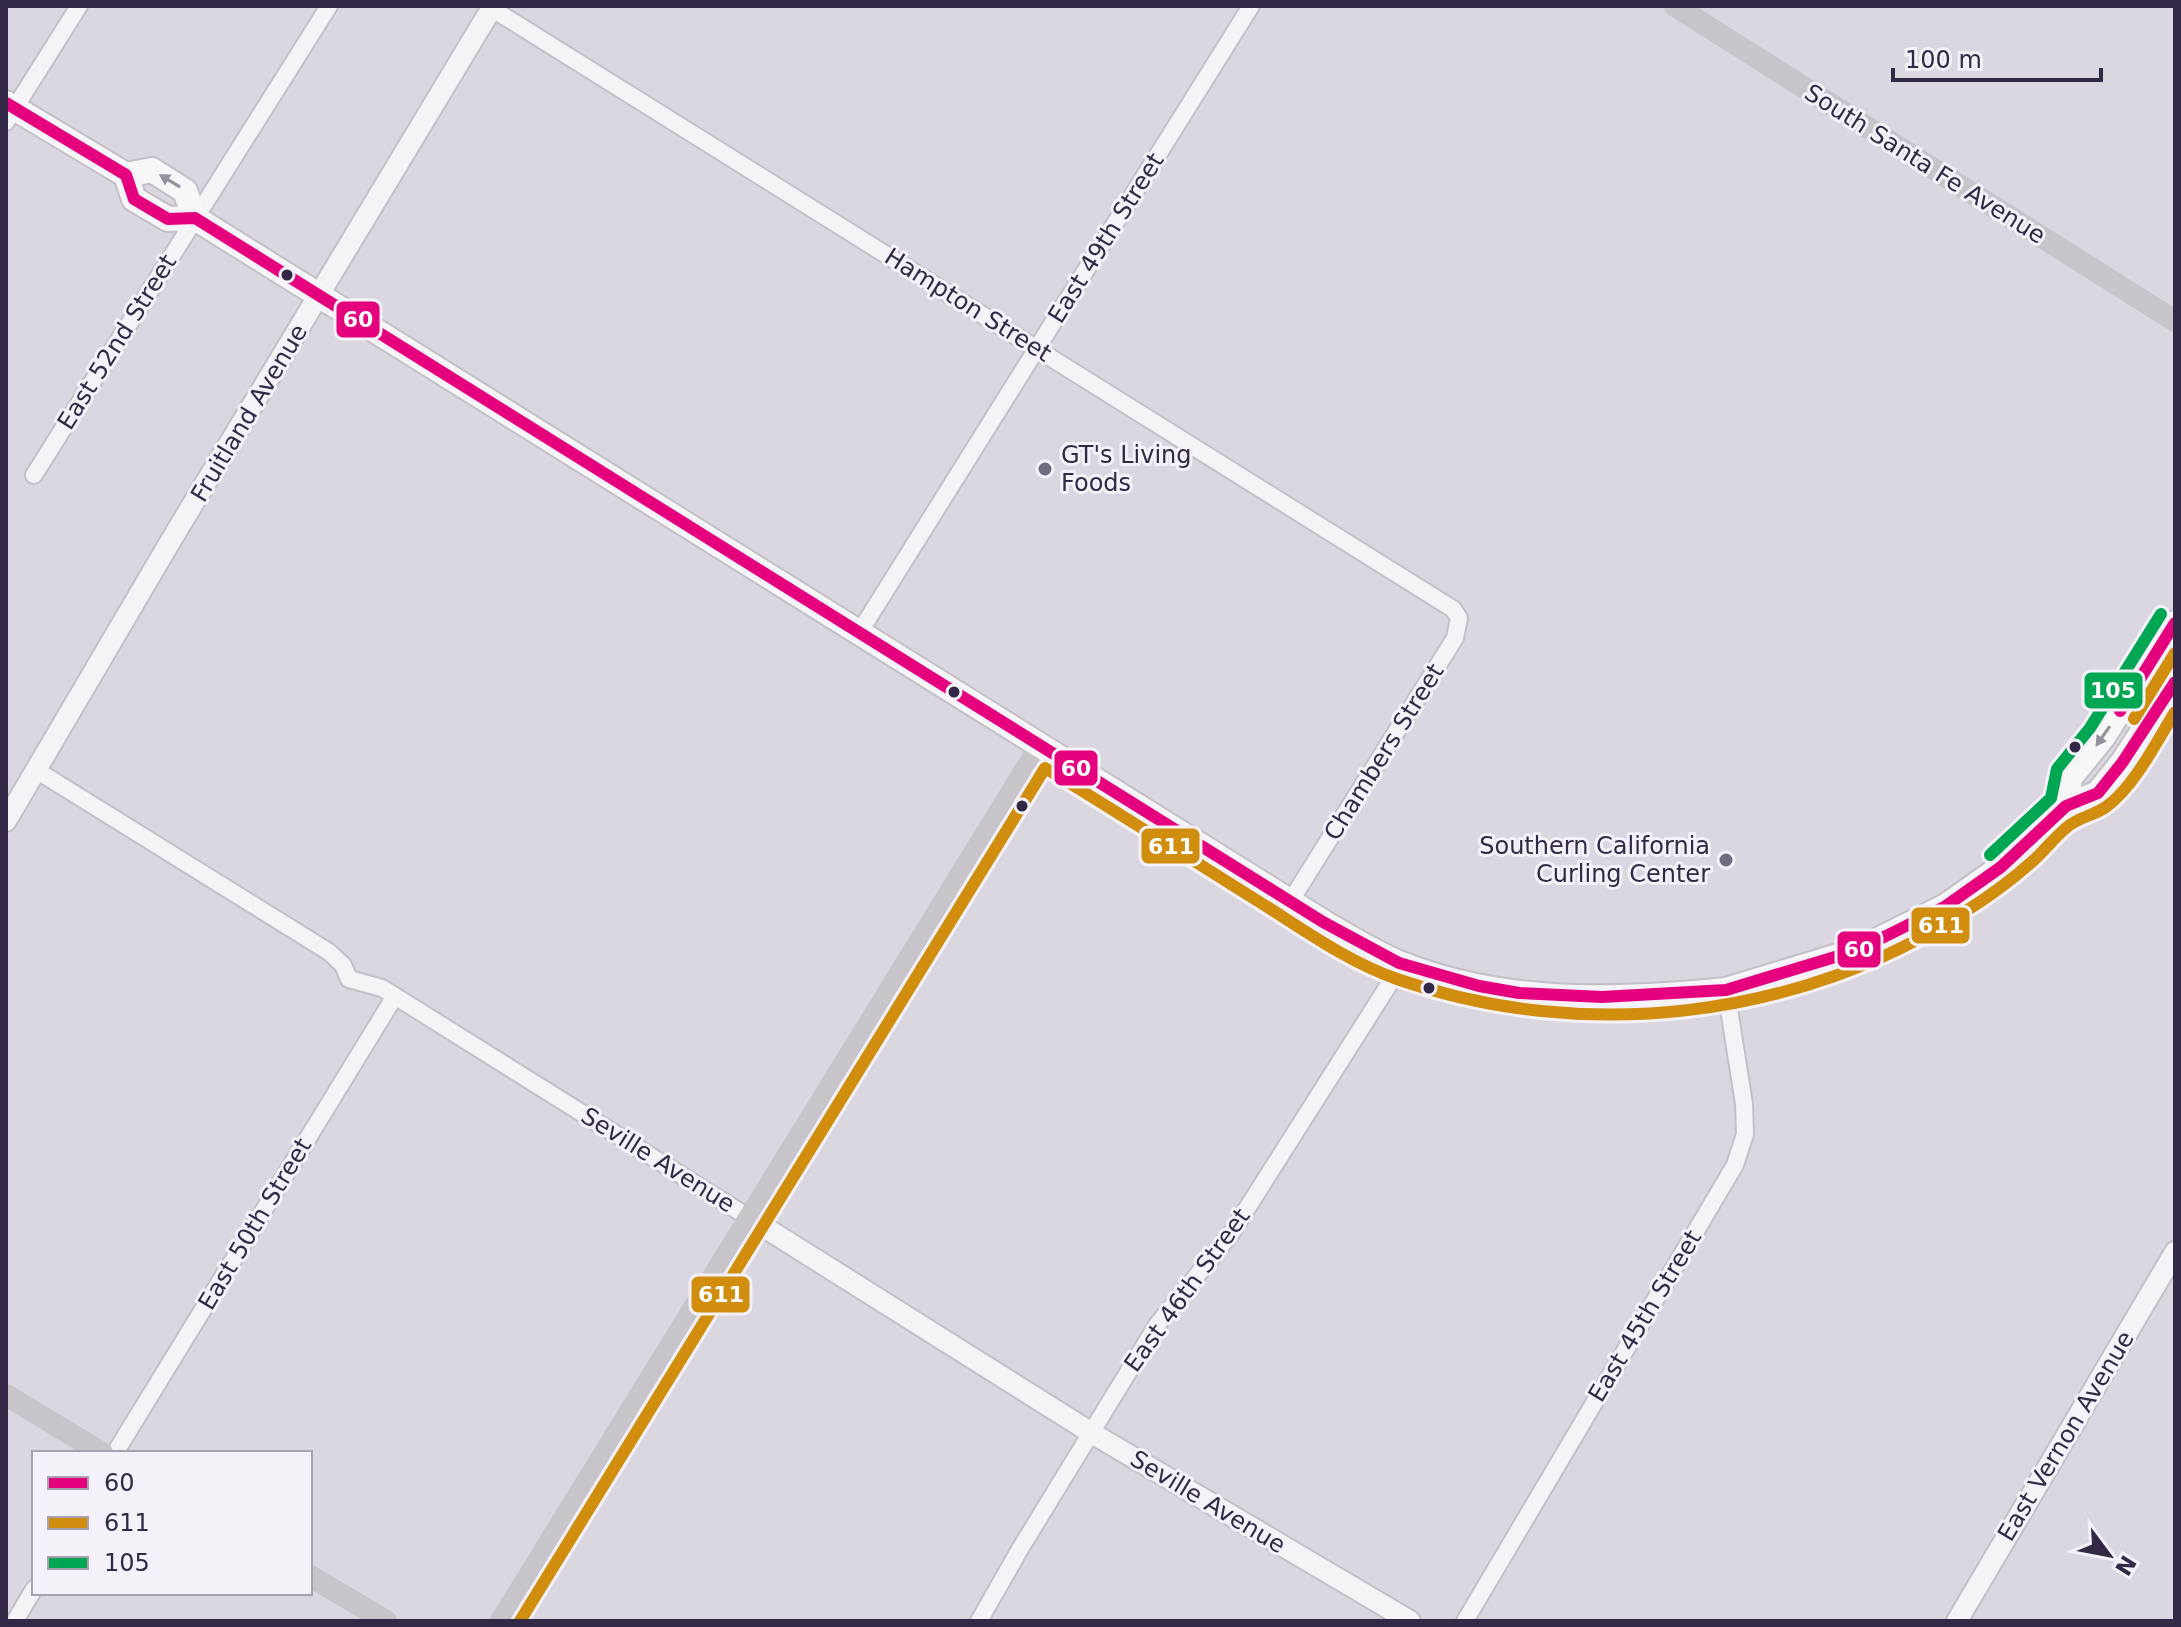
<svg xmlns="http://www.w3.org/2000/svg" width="2181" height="1627" viewBox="0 0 2181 1627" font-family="'DejaVu Sans',sans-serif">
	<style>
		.built { fill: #dbd7e1; fill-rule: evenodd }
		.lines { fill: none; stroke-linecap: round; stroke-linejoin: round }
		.minor-casing { stroke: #c3c1c7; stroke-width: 20 }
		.tertiary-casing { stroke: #c3c1c7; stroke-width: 24 }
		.primary-casing { stroke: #c3c0c7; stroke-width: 28 }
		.minor { stroke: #f4f3f6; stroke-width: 16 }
		.tertiary { stroke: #f4f3f6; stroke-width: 20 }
		.secondary { stroke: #c7c4ca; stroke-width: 22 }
		.primary { stroke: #f7f7f7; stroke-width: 24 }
		.bus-1-casing { stroke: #f4f2f8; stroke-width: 18 }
		.bus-2-casing { stroke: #f4f2f8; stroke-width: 18 }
		.bus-3-casing { stroke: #f4f2f8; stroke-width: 18 }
		.bus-1 { stroke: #e5007d; stroke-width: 12 }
		.bus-2 { stroke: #d08d0e; stroke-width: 12 }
		.bus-3 { stroke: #00a651; stroke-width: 12 }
		.oneway { fill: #95909e }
		.bus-dot { fill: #332845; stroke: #f4f2f8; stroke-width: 3 }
		.poi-dot { fill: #726a7e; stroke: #f4f2f8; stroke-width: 3 }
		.labels { text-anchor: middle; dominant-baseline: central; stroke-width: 6; stroke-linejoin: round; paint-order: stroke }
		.street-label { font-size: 24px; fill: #332845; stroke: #f4f2f8 }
		.poi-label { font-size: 24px; fill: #332845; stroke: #f4f2f8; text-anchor: start }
		.line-badge { stroke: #f4f2f8; stroke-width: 3 }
		.badge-label { font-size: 22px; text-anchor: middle; font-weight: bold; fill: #fff }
	</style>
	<rect width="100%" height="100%" fill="#e6e4e9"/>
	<!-- built -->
	<path class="built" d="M6,6H2175V1621H6ZM34,1453H310V1593H34Z"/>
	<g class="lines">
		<!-- minor casing -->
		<g class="minor-casing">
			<g id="minor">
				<path d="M491,8L1453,609L1459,618L1455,638L1290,902"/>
				<path d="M6,122L79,6"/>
				<path d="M34,475L329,6"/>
				<path d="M859,633L1251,6"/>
				<path d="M36,770L329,952L343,965L349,979L382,988L748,1217"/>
				<path d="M115,1453L395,996"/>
				<path d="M15,1621L34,1589"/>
				<path d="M979,1621L1020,1549L1157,1325L1232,1232L1402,964"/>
				<path d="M1465,1621L1735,1165L1745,1134L1744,1104L1726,990"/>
			</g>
		</g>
		<!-- tertiary casing -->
		<g class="tertiary-casing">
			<g id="tertiary">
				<path d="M6,821L170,542L493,6"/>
				<path d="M748,1217L1090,1432L1410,1621"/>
				<path d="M1957,1621L2175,1252"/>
			</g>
		</g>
		<!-- primary casing -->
		<g class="primary-casing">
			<g id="primary">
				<path d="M6,103L126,175L134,199L168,219L195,218L1323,922C1347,936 1373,952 1399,963C1503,1005 1617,1001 1726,990L1858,950L1946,906L2001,867L2066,806L2098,793L2122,763L2175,682"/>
				<path d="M126,175L152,170L185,191L195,218"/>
				<path d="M2066,806L2070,778L2103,737L2175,623"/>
			</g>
		</g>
		<!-- minor -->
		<use href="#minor" class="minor"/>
		<!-- tertiary -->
		<use href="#tertiary" class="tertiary"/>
		<!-- secondary -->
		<g class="secondary">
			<path d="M1675,6L2175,321"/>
			<path d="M6,1395L102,1453"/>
			<path d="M310,1576L386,1621"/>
			<path d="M501,1621L1040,746"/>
		</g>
		<!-- primary -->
		<use href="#primary" class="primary"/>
		<!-- bus-1 casing -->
		<g class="bus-1-casing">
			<g id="bus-1">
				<path d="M6,103L126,175L134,199L168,219L195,218L1323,922L1399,963L1479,986L1519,993L1602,997L1726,990L1858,950L1946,906L2001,867L2066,806L2098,793L2122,763L2175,682"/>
				<path d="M2120,711L2175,623"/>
			</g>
		</g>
		<!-- bus-2 casing -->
		<g class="bus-2-casing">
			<g id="bus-2">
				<path d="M2134,719L2175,653"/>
				<path d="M520,1621L1045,768C1117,812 1189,858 1261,903C1304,930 1348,962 1397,979C1583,1044 1801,1019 1966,911C1990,896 2013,879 2034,860C2045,850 2054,838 2066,828C2078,817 2093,816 2106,807C2134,787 2157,741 2175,712"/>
			</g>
		</g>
		<!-- bus-3 casing -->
		<g class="bus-3-casing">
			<path id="bus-3" d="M1990,855L2051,798L2057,769L2090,728L2161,614"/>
		</g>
		<!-- bus-1 -->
		<use href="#bus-1" class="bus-1"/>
		<!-- bus-2 -->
		<use href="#bus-2" class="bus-2"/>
		<!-- bus-3 -->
		<use href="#bus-3" class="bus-3"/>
	</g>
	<!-- one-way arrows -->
	<defs><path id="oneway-solid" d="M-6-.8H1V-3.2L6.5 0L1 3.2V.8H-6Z" transform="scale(2)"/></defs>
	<g class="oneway">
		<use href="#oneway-solid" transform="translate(170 181) rotate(-149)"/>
		<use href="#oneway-solid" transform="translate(2103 736) rotate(125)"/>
	</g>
	<!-- markers -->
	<g class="bus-dot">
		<circle cx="287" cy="275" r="7"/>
		<circle cx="954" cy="692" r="7"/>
		<circle cx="2075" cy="747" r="7"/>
		<circle cx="1022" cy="806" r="7"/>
		<circle cx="1429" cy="988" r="7"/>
	</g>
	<g class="poi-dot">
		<circle cx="1045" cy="469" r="8"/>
		<circle cx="1726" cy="860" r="8"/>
	</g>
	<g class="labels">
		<!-- street labels -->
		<g class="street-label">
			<text transform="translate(1925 164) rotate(32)">South Santa Fe Avenue</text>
			<text transform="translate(1106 238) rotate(-58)">East 49th Street</text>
			<text transform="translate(968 305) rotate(32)">Hampton Street</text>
			<text transform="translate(117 342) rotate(-58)">East 52nd Street</text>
			<text transform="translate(249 413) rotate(-59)">Fruitland Avenue</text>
			<text transform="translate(1384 752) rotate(-58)">Chambers Street</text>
			<text transform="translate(658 1160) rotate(32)">Seville Avenue</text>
			<text transform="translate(255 1224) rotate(-59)">East 50th Street</text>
			<text transform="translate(1187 1290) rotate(-54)">East 46th Street</text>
			<text transform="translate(1645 1316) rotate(-59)">East 45th Street</text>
			<text transform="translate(2066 1436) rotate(-59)">East Vernon Avenue</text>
			<text transform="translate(1208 1502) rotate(31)">Seville Avenue</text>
		</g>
		<!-- poi labels -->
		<g class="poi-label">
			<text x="1061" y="455">GT's Living<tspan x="1061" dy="28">Foods</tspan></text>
			<text x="1710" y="846" text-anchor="end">Southern California<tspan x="1710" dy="28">Curling Center</tspan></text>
		</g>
	</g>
	<g class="line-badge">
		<rect x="335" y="300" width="46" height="39" rx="8" fill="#e5007d"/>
		<rect x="2083" y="671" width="61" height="39" rx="8" fill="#00a651"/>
		<rect x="1053" y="749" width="46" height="38" rx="8" fill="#e5007d"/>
		<rect x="1140" y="827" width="61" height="38" rx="8" fill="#d08d0e"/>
		<rect x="1910" y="906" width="61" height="39" rx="8" fill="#d08d0e"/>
		<rect x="1836" y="930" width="46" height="39" rx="8" fill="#e5007d"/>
		<rect x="690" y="1275" width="61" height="39" rx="8" fill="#d08d0e"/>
	</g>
	<g class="badge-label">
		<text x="358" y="327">60</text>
		<text x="2113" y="698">105</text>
		<text x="1076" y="776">60</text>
		<text x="1171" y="854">611</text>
		<text x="1941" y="933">611</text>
		<text x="1859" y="957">60</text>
		<text x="721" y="1302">611</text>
	</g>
	<!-- border -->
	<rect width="2181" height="1627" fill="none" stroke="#332845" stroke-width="16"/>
	<!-- legend -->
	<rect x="32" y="1451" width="280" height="144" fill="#f4f2f8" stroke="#a7a1b0" stroke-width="2"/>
	<rect x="48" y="1477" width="40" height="12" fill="#e5007d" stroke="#a7a1b0" stroke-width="2"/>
	<text x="104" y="1491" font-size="24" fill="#332845">60</text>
	<rect x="48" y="1517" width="40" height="12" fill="#d08d0e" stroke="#a7a1b0" stroke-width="2"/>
	<text x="104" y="1531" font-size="24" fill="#332845">611</text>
	<rect x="48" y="1557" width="40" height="12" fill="#00a651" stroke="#a7a1b0" stroke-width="2"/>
	<text x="104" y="1571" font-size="24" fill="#332845">105</text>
	<!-- north arrow -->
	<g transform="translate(2109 1555) rotate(122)" stroke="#f4f2f8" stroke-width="6" paint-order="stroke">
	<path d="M0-6L14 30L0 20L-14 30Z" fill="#332845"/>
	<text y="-12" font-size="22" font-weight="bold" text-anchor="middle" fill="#332845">N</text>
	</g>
	<!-- scale -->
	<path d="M1893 68v12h208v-12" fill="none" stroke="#332845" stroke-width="4"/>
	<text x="1905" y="68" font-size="24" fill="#332845" stroke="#f4f2f8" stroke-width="6" paint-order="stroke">100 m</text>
</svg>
